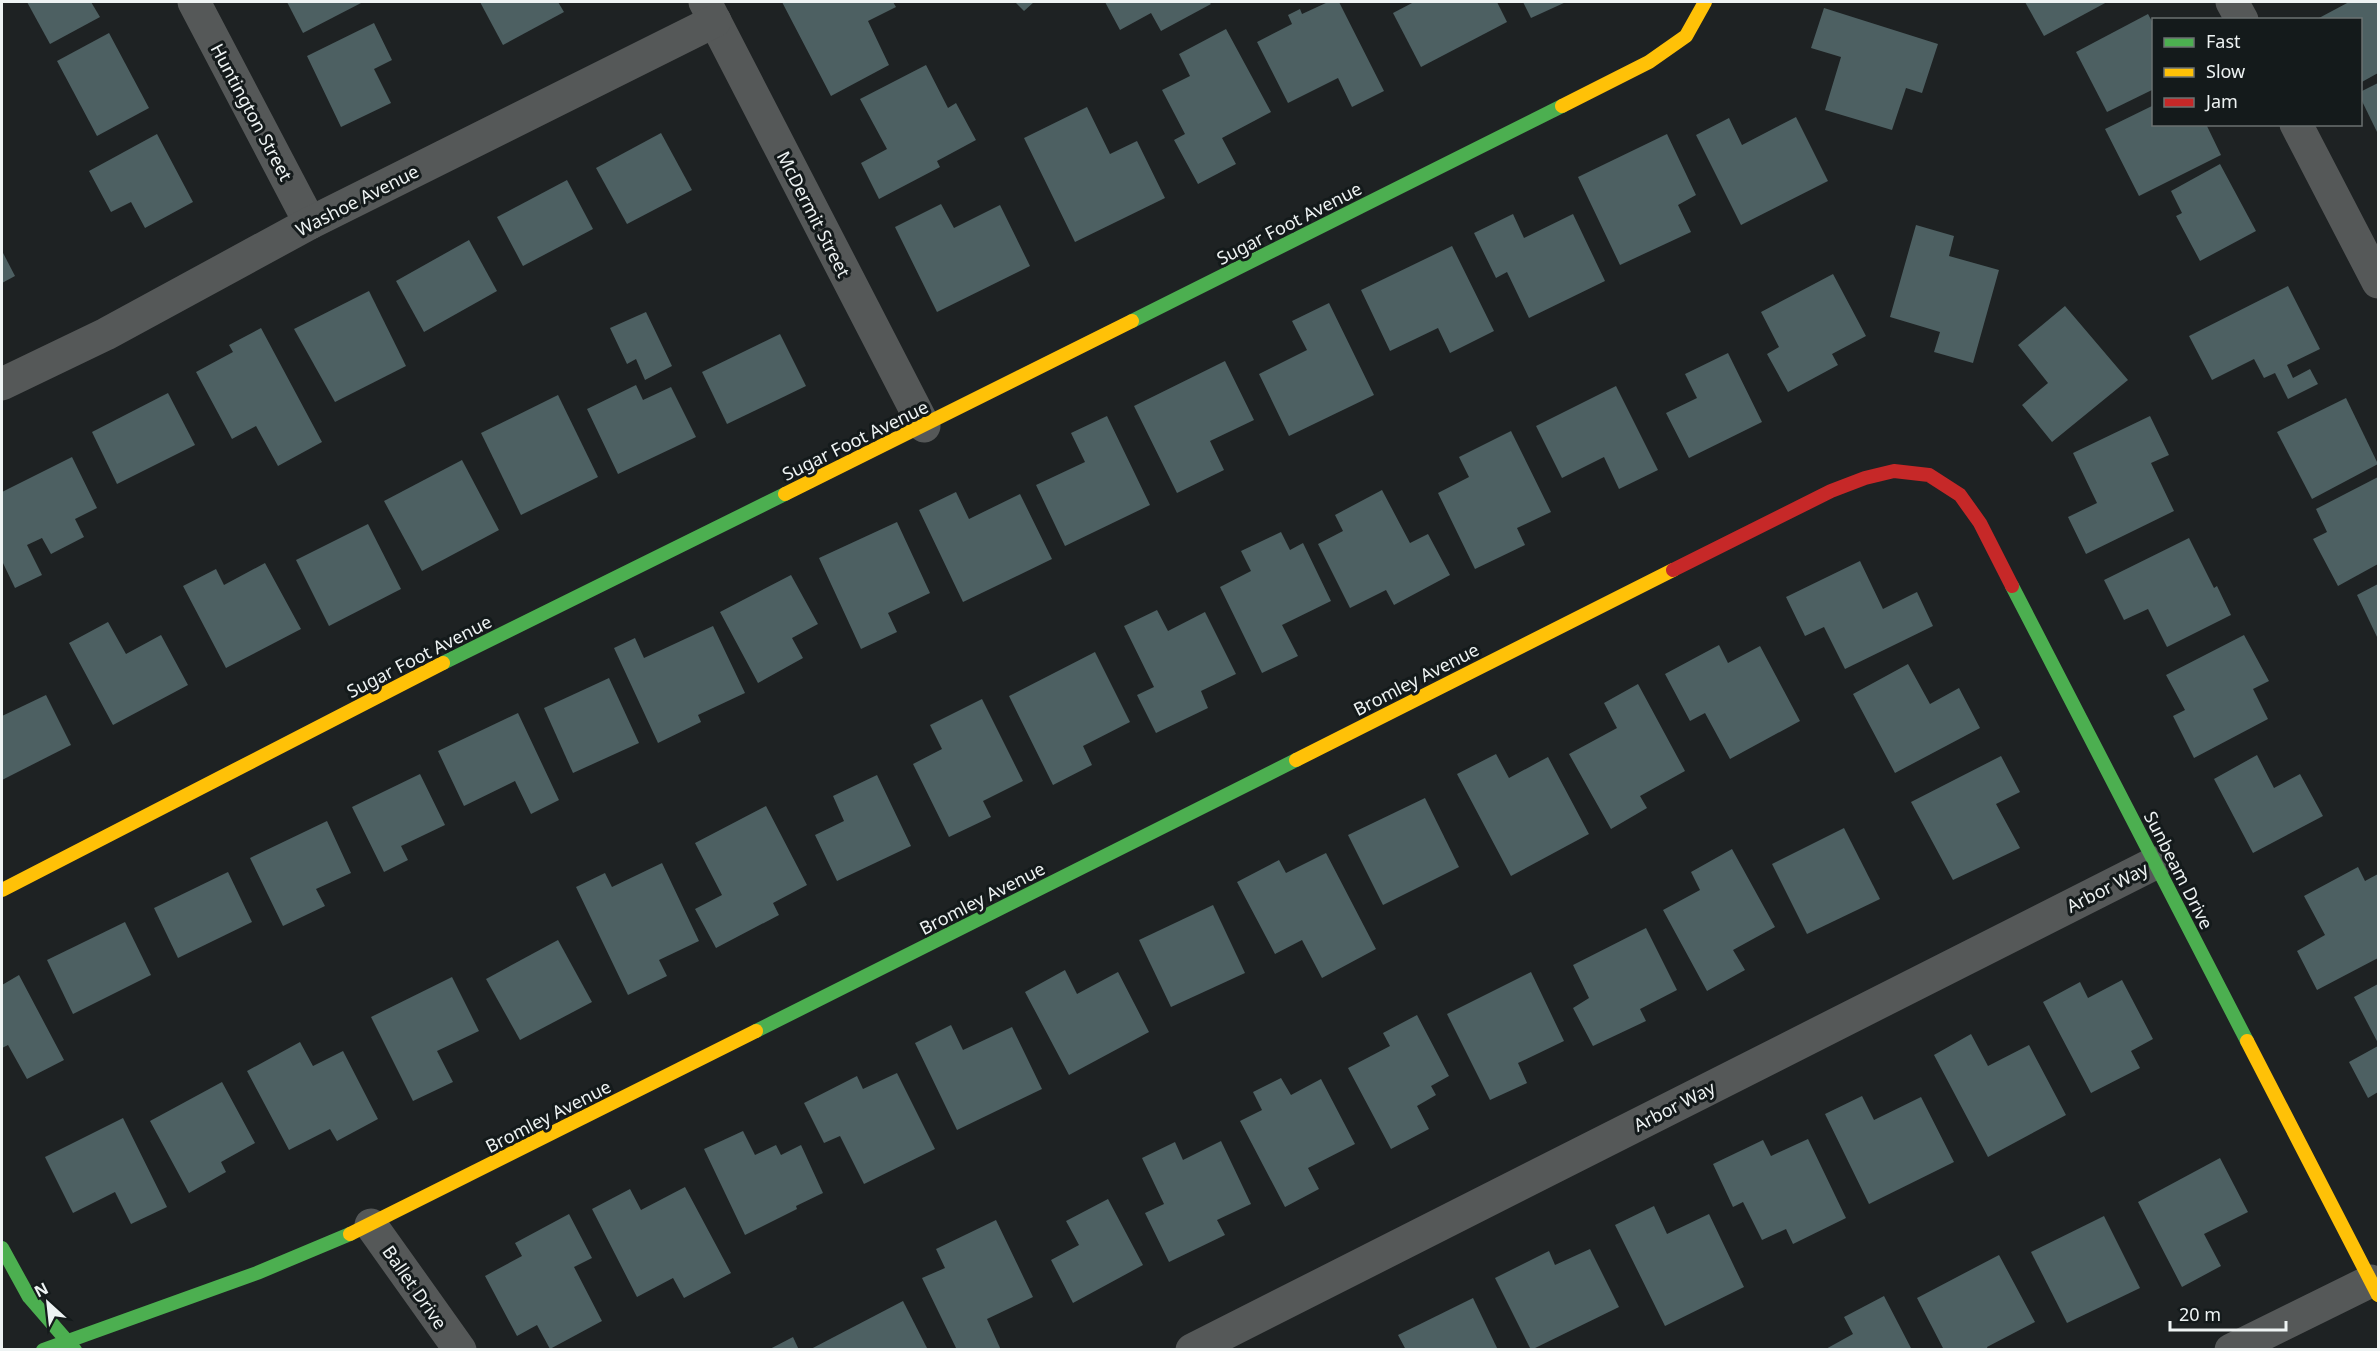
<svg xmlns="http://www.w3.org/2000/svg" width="2380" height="1351" viewBox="0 0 2380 1351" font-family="'Noto Sans',sans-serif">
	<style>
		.building { fill: #4d6062 }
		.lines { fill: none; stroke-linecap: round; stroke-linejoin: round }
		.street { stroke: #555858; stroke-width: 33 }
		.fast { stroke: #4caf50; stroke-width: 14 }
		.slow { stroke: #ffc107; stroke-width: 14 }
		.jam { stroke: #c62828; stroke-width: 14 }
		.labels { text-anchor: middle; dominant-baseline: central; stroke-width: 6; stroke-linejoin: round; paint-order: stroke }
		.street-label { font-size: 18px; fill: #eef3f3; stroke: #141a1b }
	</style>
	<rect width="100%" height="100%" fill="#1e2223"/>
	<!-- building -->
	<g class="building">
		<path d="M27,2H91L100,17L50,44Z"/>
		<path d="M287,2H363L303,33Z"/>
		<path d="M480,2H558L564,12L503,45Z"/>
		<path d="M782,2H893L896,7L868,21L889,65L831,96Z"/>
		<path d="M1015,2H1034L1024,11Z"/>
		<path d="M1105,2H1209L1211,4L1161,31L1151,13L1120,30Z"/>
		<path d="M1328,2H1339L1384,91L1352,107L1338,78L1288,103L1257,42L1292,24L1288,15L1300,9L1302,14Z"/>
		<path d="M1414,2H1497L1507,22L1421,67L1393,13Z"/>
		<path d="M1523,2H1566L1531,18Z"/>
		<path d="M2025,2H2107L2044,36Z"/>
		<path d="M2349,2H2378V73L2360,83V20H2320L2319,18Z"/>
		<path d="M1824,8L1938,44L1922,93L1906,88L1892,130L1825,110L1841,57L1811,48Z"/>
		<path d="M2148,14L2154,25V89L2107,112L2076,52Z"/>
		<path d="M374,23L392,60L374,69L391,103L341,127L307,56Z"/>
		<path d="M1226,29L1271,112L1222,138L1236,164L1198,184L1174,140L1185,134L1162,90L1190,76L1179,54Z"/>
		<path d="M109,33L149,108L97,136L57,61Z"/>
		<path d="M926,65L948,108L956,103L976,140L937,161L940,167L879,199L861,163L887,149L860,99Z"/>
		<path d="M2378,83V134L2360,97V92Z"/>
		<path d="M2154,105V124H2206L2221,155L2139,196L2105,129Z"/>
		<path d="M1087,107L1110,154L1137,141L1165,198L1075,242L1024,138Z"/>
		<path d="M1796,117L1828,181L1741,225L1696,135L1729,118L1742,145Z"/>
		<path d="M661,133L692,190L627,224L596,168Z"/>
		<path d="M157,134L193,202L145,228L131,202L111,212L89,171Z"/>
		<path d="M1667,134L1696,195L1678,205L1691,232L1620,265L1578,177Z"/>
		<path d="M2220,164L2256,231L2200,261L2176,216L2182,213L2171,191Z"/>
		<path d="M567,180L593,229L523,266L497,217Z"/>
		<path d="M941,204L954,228L1000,205L1030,266L937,312L895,227Z"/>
		<path d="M1513,214L1524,238L1573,214L1605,281L1529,318L1507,272L1496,278L1474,233Z"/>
		<path d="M1916,225L1954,236L1949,256L1999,270L1973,363L1934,352L1940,332L1890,317Z"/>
		<path d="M469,240L497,291L424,332L396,281Z"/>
		<path d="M1452,246L1494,331L1450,353L1438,328L1390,351L1361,290Z"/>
		<path d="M2,251L15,276L2,283Z"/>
		<path d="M1833,274L1866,336L1832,354L1838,365L1788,392L1767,354L1779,347L1761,312Z"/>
		<path d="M2288,286L2320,349L2287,365L2293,378L2310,369L2318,384L2288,399L2275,373L2264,378L2254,359L2212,380L2189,336Z"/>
		<path d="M369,291L406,366L335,402L294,329Z"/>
		<path d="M1329,303L1374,395L1289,436L1259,374L1307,350L1292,321Z"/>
		<path d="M2065,306L2128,380L2052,442L2022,405L2048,383L2018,345Z"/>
		<path d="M646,312L672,366L645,380L636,359L627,364L610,328Z"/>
		<path d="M261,328L322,442L278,466L256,426L232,439L196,372L233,352L229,345Z"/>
		<path d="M780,334L806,386L727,424L702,372Z"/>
		<path d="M1728,353L1762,422L1689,458L1666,413L1697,398L1685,374Z"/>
		<path d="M1225,361L1254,420L1210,441L1224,470L1177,493L1134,406Z"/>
		<path d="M636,385L643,400L671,387L696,437L618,474L587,409Z"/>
		<path d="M1616,386L1658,470L1619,489L1604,457L1562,478L1536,426Z"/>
		<path d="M168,393L195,445L117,484L92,432Z"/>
		<path d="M558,395L598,477L521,515L481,433Z"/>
		<path d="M2346,398L2378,464L2312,499L2277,432Z"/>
		<path d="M1107,416L1150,505L1065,546L1036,485L1085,462L1071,433Z"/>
		<path d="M2150,416L2169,455L2151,463L2174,511L2086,554L2068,517L2097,503L2073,453Z"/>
		<path d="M1511,431L1551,512L1517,528L1525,545L1475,569L1438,493L1469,477L1459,457Z"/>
		<path d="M72,457L97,508L75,519L84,537L51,554L42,538L27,545L42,575L15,588L2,561V492Z"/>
		<path d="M462,460L499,530L422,571L384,501Z"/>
		<path d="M2378,477V564L2338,586L2313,539L2327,532L2316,509Z"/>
		<path d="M1382,490L1410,543L1428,534L1450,575L1394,605L1386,590L1350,608L1318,544L1343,531L1335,515Z"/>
		<path d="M956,492L969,519L1020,494L1052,559L963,602L919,510Z"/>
		<path d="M897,522L930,593L888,613L897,632L861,649L819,558Z"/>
		<path d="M368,524L401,589L329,626L296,560Z"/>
		<path d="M1281,532L1290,550L1303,543L1331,601L1282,625L1298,656L1262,673L1220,587L1251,571L1241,551Z"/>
		<path d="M2189,538L2214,588L2217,586L2231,615L2167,647L2148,609L2124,620L2104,580Z"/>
		<path d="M1860,561L1883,609L1917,592L1933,626L1845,669L1824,627L1805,636L1786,597Z"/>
		<path d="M265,563L301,629L226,668L183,586L216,569L224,585Z"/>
		<path d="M791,575L818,624L792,638L803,658L758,683L720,612Z"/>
		<path d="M2378,584V639L2357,595Z"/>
		<path d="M1157,610L1168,631L1205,612L1236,674L1201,691L1208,708L1156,733L1137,695L1154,687L1124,626Z"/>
		<path d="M108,622L126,654L161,635L188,685L113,725L69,643Z"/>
		<path d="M713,626L745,693L698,715L701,722L658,743L614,648L635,638L644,658Z"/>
		<path d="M2244,635L2269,681L2253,689L2268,719L2194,758L2173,716L2185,710L2166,675Z"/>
		<path d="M1719,645L1728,663L1760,646L1800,721L1730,759L1705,713L1690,721L1665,674Z"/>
		<path d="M1095,652L1130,722L1083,746L1092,765L1053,785L1009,696Z"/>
		<path d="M1908,664L1930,704L1959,688L1980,728L1895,773L1853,694Z"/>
		<path d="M609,678L639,743L573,773L544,708Z"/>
		<path d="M1638,684L1685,771L1640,796L1647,808L1611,829L1569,754L1617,728L1604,703Z"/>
		<path d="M46,695L71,745L2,780V716Z"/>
		<path d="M982,699L1023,781L983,801L991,817L949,837L913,764L942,749L930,725Z"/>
		<path d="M518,713L559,800L531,814L515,781L464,806L438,751Z"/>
		<path d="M1496,754L1509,778L1548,757L1589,834L1511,876L1457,774Z"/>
		<path d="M2257,755L2274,788L2300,774L2323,816L2253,853L2214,779Z"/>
		<path d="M2001,756L2020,792L1996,804L2020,848L1953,880L1911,802Z"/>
		<path d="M420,774L445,825L401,846L408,860L384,872L352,807Z"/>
		<path d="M877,775L911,846L837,881L815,835L844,821L833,796Z"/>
		<path d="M1425,798L1459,867L1383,905L1348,835Z"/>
		<path d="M766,806L807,885L773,903L779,915L716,948L695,909L722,895L695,843Z"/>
		<path d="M327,821L351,873L316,889L325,906L283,926L250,858Z"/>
		<path d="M1844,828L1880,899L1807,934L1772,864Z"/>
		<path d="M1732,849L1775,927L1733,950L1745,970L1707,991L1663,910L1700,890L1691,872Z"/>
		<path d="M1326,853L1376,949L1322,978L1302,940L1275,954L1237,882L1279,860L1286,873Z"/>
		<path d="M662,863L699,941L659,960L667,976L628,995L576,887L605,873L612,887Z"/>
		<path d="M2358,867L2365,881L2378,874V958L2317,990L2297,951L2325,935L2304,896Z"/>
		<path d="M228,872L252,922L178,958L154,908Z"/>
		<path d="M1213,905L1245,973L1171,1007L1139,940Z"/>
		<path d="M125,922L151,975L73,1014L47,960Z"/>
		<path d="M1646,928L1677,990L1640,1009L1646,1021L1593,1046L1573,1008L1589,998L1573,965Z"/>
		<path d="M558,940L592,1002L520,1040L486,979Z"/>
		<path d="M1065,970L1077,994L1118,972L1149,1032L1069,1075L1025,992Z"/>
		<path d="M1531,972L1564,1041L1518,1063L1527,1083L1490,1100L1447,1014Z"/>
		<path d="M19,975L64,1060L27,1079L8,1045L2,1048V985Z"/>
		<path d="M452,977L479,1031L437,1051L453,1082L413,1101L371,1017Z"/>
		<path d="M2122,980L2153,1039L2131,1051L2140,1068L2091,1093L2043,1002L2080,982L2088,998Z"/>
		<path d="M2378,984V1043L2354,997Z"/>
		<path d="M1417,1015L1449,1076L1431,1086L1436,1095L1417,1106L1429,1129L1391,1149L1348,1068L1390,1046L1383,1033Z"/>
		<path d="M951,1025L963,1050L1012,1027L1042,1089L957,1130L915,1043Z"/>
		<path d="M1971,1034L1988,1066L2029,1045L2066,1115L1988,1157L1934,1055Z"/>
		<path d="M300,1042L313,1066L343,1051L378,1119L337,1141L330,1129L289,1150L247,1071Z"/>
		<path d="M2378,1046V1092L2368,1098L2349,1062Z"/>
		<path d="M897,1073L935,1149L864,1184L840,1136L824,1143L804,1103L857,1076L863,1089Z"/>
		<path d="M1281,1078L1291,1095L1321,1079L1355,1144L1308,1168L1319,1189L1285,1207L1240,1121L1262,1110L1253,1092Z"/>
		<path d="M222,1082L255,1143L221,1162L226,1172L189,1193L150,1121Z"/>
		<path d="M1862,1096L1874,1120L1921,1097L1954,1162L1869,1204L1825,1114Z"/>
		<path d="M123,1118L167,1207L131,1224L115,1192L73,1213L45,1157Z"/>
		<path d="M743,1131L755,1155L776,1145L781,1155L801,1145L823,1193L796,1206L797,1209L745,1235L704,1149Z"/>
		<path d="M1808,1139L1846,1218L1793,1244L1786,1229L1762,1240L1743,1202L1733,1207L1713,1164L1763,1140L1771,1156Z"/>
		<path d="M1221,1141L1251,1204L1217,1220L1225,1235L1169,1262L1145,1213L1164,1204L1142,1158L1175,1142L1183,1160Z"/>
		<path d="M2220,1158L2248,1212L2204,1234L2221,1266L2182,1287L2138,1202Z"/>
		<path d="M685,1187L731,1273L684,1298L673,1278L637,1297L592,1209L630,1189L641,1210Z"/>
		<path d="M1108,1199L1143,1265L1073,1303L1051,1260L1079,1245L1066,1221Z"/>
		<path d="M1654,1206L1667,1234L1709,1214L1744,1287L1665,1326L1615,1225Z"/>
		<path d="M569,1214L592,1258L574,1267L602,1321L550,1349L537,1325L517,1336L485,1276L522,1256L515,1243Z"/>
		<path d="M2104,1216L2140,1288L2067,1323L2031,1252Z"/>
		<path d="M996,1220L1033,1297L987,1319L1001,1350H957L922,1278L945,1268L936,1249Z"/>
		<path d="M1590,1249L1619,1307L1531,1350L1495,1278L1549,1251L1555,1265Z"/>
		<path d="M1999,1255L2035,1322L1987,1347L1988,1350H1944L1917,1298Z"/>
		<path d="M1884,1296L1912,1350H1824L1853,1334L1844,1317Z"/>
		<path d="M1473,1298L1498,1350H1406L1398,1335Z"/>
		<path d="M903,1301L928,1350H809Z"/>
		<path d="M793,1337L799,1350H768Z"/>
	</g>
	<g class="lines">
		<!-- street -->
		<g class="street">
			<path d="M194,2L310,223"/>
			<path d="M705,2L924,426"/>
			<path d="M2232,2L2242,20"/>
			<path d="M2296,124L2378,282"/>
			<path d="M2,384L106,334L310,223L715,21"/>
			<path d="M371,1225L460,1350"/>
			<path d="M1192,1350L2155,863"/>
			<path d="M2231,1350L2371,1281"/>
		</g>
		<!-- fast -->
		<g class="fast">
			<path d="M1132,321L1562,106"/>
			<path d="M2012,586L2247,1041"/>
			<path d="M443,663L785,494"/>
			<path d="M756,1031L1296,760"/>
			<path d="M2,1248L29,1297L75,1350"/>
			<path d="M43,1350L257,1273L350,1234"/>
		</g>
		<!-- slow -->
		<g class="slow">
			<path d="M1562,106L1649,62L1686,36L1705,2"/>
			<path d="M785,494L1132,321"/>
			<path d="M1296,760L1673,570"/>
			<path d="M2,890L443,663"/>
			<path d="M2247,1041L2378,1295"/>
			<path d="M350,1234L756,1031"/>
		</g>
		<!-- jam -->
		<path class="jam" d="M1673,570L1831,491L1865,478L1894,471L1929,475L1960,495L1980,523L2012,586"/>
	</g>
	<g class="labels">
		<!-- street labels -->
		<g class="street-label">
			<text transform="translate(252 112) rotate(62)">Huntington Street</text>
			<text transform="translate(357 200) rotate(-27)">Washoe Avenue</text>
			<text transform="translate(814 214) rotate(63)">McDermit Street</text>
			<text transform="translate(1289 223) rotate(-27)">Sugar Foot Avenue</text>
			<text transform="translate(855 440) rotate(-26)">Sugar Foot Avenue</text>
			<text transform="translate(419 656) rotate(-27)">Sugar Foot Avenue</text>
			<text transform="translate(1416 679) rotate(-27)">Bromley Avenue</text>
			<text transform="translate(2179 870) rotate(63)">Sunbeam Drive</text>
			<text transform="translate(2107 887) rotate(-27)">Arbor Way</text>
			<text transform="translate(982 898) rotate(-27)">Bromley Avenue</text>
			<text transform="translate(1674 1106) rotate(-27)">Arbor Way</text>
			<text transform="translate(548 1116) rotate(-27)">Bromley Avenue</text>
			<text transform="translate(415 1287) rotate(55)">Ballet Drive</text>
		</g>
	</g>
	<!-- border -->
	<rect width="2380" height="1351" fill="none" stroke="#eef3f3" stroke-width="6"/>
	<!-- legend -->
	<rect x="2152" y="18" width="210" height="108" fill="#141a1b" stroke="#6b7171" stroke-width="1.5"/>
	<rect x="2164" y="38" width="30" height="9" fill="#4caf50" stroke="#6b7171" stroke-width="1.5"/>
	<text x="2206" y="48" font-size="18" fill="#eef3f3">Fast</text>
	<rect x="2164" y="68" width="30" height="9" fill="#ffc107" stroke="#6b7171" stroke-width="1.5"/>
	<text x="2206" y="78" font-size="18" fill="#eef3f3">Slow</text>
	<rect x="2164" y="98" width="30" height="9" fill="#c62828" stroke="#6b7171" stroke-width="1.5"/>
	<text x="2206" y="108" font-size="18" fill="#eef3f3">Jam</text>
	<!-- north arrow -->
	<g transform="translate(48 1303) rotate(333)" stroke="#141a1b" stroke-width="4.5" paint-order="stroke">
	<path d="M0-4.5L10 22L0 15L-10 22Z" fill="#eef3f3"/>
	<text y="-9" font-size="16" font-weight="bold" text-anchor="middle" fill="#eef3f3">N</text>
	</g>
	<!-- scale -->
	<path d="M2170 1321v9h116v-9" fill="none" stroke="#eef3f3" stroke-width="3"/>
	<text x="2179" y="1321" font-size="18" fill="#eef3f3" stroke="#141a1b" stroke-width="4.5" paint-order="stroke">20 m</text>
</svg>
